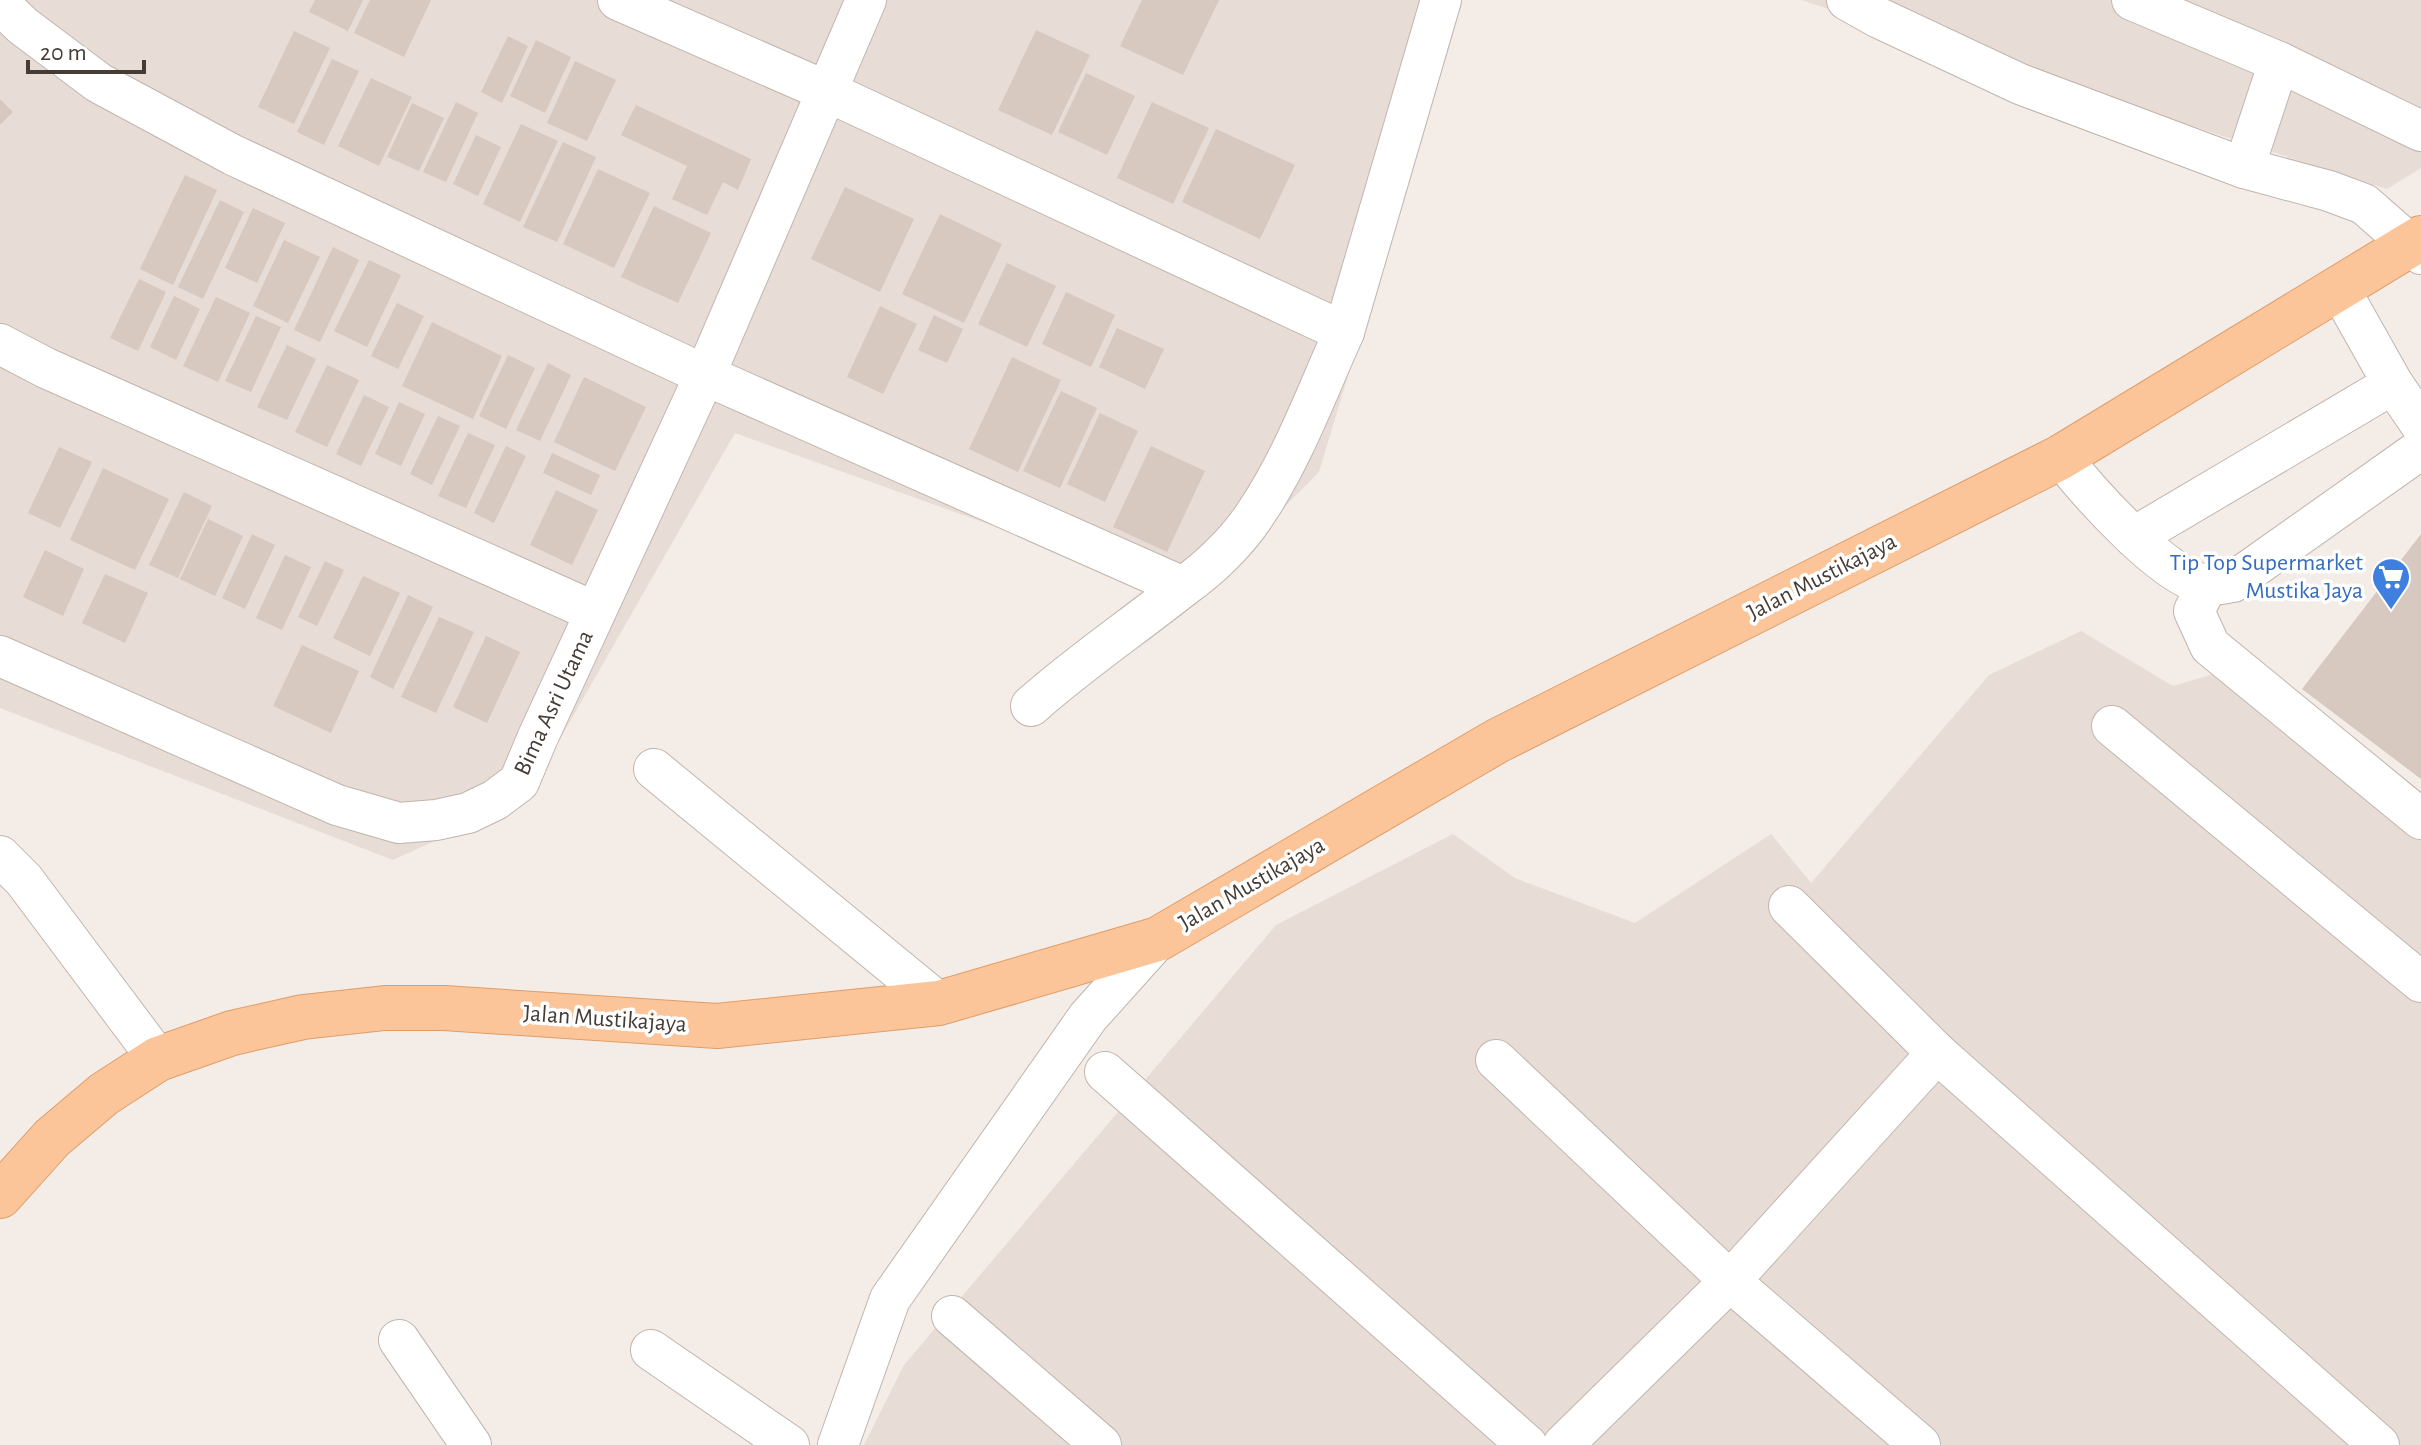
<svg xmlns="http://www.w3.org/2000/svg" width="2421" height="1445" viewBox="0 0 2421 1445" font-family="'Alegreya Sans',sans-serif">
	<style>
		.residential { fill: #e7ddd6 }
		.building { fill: #d7c8c0 }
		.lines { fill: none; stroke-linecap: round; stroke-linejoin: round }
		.minor-casing { stroke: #c1b5ad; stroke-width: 42 }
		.major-casing { stroke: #e09d68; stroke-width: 46 }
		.minor { stroke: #fff; stroke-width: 40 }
		.major { stroke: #fbc599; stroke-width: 44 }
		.labels { text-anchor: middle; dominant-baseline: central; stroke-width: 7; stroke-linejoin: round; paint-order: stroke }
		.shop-label { font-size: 24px; fill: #366cbe; stroke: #fff; text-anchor: end }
		.street-label { font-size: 24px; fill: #463c36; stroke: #fff }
	</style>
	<rect width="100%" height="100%" fill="#f3ece7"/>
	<!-- residential -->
	<g class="residential">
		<path d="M0,0H1461L1319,472L1194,598L735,433L525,800L393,860L0,708Z"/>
		<path d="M1801,0H2421V168L2387,189Z"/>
		<path d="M2081,631L2173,686L2213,674L2421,825V1445H864L904,1365L1276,925L1453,834L1515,878L1635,923L1771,834L1811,883L1989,675Z"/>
	</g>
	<!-- building -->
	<g class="building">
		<path d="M315,0H363L348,31L309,12Z"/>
		<path d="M370,0H431L404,57L354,33Z"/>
		<path d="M1142,0H1219L1183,75L1120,46Z"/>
		<path d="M1036,30L1090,55L1052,135L998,110Z"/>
		<path d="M294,31L330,48L294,124L258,107Z"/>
		<path d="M508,36L528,46L502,103L481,92Z"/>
		<path d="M536,40L571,57L545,113L510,96Z"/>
		<path d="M332,59L359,71L324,145L297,132Z"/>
		<path d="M575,61L616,80L587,141L547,123Z"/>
		<path d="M1086,73L1135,96L1107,155L1058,132Z"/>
		<path d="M371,78L412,97L379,166L338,146Z"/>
		<path d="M0,99L13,112L0,125Z"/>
		<path d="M456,102L478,113L446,182L423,172Z"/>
		<path d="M1152,102L1209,128L1173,204L1117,178Z"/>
		<path d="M412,103L444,118L419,171L387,157Z"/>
		<path d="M636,105L751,159L738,190L723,182L707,215L672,199L687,166L621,135Z"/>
		<path d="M521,124L558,141L520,222L483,204Z"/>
		<path d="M1216,129L1295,165L1260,239L1182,202Z"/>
		<path d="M476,135L501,147L478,196L453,184Z"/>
		<path d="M563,142L596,157L557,242L523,227Z"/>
		<path d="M598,169L650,193L614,268L563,244Z"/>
		<path d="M185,175L217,190L173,285L140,269Z"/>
		<path d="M845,187L914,219L880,292L811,259Z"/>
		<path d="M220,200L244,212L203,299L178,287Z"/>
		<path d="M654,206L711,233L678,303L621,277Z"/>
		<path d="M253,208L285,223L257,283L225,268Z"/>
		<path d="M940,214L1002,244L964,323L902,294Z"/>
		<path d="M284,240L320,257L288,323L253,306Z"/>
		<path d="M333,247L359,260L320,342L294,330Z"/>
		<path d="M369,260L401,275L367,347L334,331Z"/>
		<path d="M1007,263L1056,286L1027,347L978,324Z"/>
		<path d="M139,279L166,292L138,351L110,338Z"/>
		<path d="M1066,292L1115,315L1091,367L1042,344Z"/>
		<path d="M174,296L200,309L176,360L150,347Z"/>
		<path d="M216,297L250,313L218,382L183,366Z"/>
		<path d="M397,303L424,316L398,369L371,356Z"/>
		<path d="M880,306L917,324L883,394L847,377Z"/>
		<path d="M934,315L963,329L947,363L918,350Z"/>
		<path d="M256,316L281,327L251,392L225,381Z"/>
		<path d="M432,322L502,356L473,419L402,386Z"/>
		<path d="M1117,328L1164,349L1145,389L1099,367Z"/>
		<path d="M287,345L316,359L287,420L257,407Z"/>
		<path d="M508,355L535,368L506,429L479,416Z"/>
		<path d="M1012,357L1061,380L1018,472L969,449Z"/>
		<path d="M548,363L571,375L540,441L516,430Z"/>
		<path d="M327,365L359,380L327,447L295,432Z"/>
		<path d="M584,377L646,407L615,471L554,442Z"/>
		<path d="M1061,391L1097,408L1060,488L1023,471Z"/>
		<path d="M364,395L389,407L361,466L336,454Z"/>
		<path d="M399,402L425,414L401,466L375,454Z"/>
		<path d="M1100,413L1138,431L1105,502L1067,484Z"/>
		<path d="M438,416L460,426L432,485L410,474Z"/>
		<path d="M468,433L495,445L466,508L438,496Z"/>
		<path d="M506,446L526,456L494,523L474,513Z"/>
		<path d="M1151,446L1205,471L1167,552L1113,527Z"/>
		<path d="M59,447L92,462L60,528L28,513Z"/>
		<path d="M552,453L600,475L591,495L543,473Z"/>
		<path d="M103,468L169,499L135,570L70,540Z"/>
		<path d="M556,490L598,510L572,565L530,545Z"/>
		<path d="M184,492L212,506L178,578L149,565Z"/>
		<path d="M208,519L243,536L215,596L180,579Z"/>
		<path d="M252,534L275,545L245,609L222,598Z"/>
		<path d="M2421,534V779L2302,689Z"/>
		<path d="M45,550L84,569L63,616L23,597Z"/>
		<path d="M285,555L311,567L282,630L256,618Z"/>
		<path d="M325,561L344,570L317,626L298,617Z"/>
		<path d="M105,574L148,593L125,643L82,623Z"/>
		<path d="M363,576L400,593L370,656L333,638Z"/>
		<path d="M408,595L433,607L393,689L370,677Z"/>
		<path d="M439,617L474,632L436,713L401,697Z"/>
		<path d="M486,636L520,652L487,723L453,707Z"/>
		<path d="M302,645L359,671L331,733L273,706Z"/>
	</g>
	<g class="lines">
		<!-- minor casing -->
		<g class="minor-casing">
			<g id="minor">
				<path d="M618,0L826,91L1344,332L1441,0"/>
				<path d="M1847,0L1879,18L2020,84L2244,168L2329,191L2364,204L2421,254"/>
				<path d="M2132,0L2279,62L2421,131"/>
				<path d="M0,4L23,26L99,83L233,155L705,375L1183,587C1210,568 1238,541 1256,513C1293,458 1317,392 1344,332"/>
				<path d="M2244,168L2279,62"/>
				<path d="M2339,288L2393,384L2421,425"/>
				<path d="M0,344L46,368L595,612"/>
				<path d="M2061,457C2086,489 2168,583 2209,585C2217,585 2226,583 2233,582L2421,449"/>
				<path d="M2134,537L2393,384"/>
				<path d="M2207,585L2194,611L2210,646L2421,819"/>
				<path d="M0,656L337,805L399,823L436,820L468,813L495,800L519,782L537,739L705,375L866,0"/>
				<path d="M1031,706C1079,663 1133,627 1183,587"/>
				<path d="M2112,726L2421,982"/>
				<path d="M654,769L939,1003"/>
				<path d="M0,856L24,880L158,1059"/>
				<path d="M1789,906L1937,1053L2379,1445"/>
				<path d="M1496,1060L1730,1281L1920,1445"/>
				<path d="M1105,1072L1527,1445"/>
				<path d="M952,1316L1101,1445"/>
				<path d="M399,1340L471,1445"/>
				<path d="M651,1350L789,1445"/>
				<path d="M838,1445L890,1299L1088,1017L1158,939"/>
				<path d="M1563,1445L1730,1281L1937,1053"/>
			</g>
		</g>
		<!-- major casing -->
		<g class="major-casing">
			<path id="major" d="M0,1196L52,1138L104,1094L158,1059L232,1033L303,1017L385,1008H444L717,1026L939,1003L1158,939L1497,741L2061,457L2421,238"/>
		</g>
		<!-- minor -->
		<use href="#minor" class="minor"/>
		<!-- major -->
		<use href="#major" class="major"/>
	</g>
	<!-- icons -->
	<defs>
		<g id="supermarket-pin" transform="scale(2)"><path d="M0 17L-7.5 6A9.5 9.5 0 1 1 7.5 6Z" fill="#3f7fe0" stroke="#fff"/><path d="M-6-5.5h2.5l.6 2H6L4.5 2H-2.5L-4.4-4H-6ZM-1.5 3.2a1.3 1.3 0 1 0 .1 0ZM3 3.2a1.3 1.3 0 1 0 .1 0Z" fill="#fff"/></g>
	</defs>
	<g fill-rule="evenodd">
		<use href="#supermarket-pin" x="2391" y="577"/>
	</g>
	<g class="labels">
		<!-- shop labels -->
		<g class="shop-label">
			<text x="2363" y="563">Tip Top Supermarket<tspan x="2363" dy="28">Mustika Jaya</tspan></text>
		</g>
		<!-- street labels -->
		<g class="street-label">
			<text transform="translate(1822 577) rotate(-27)">Jalan Mustikajaya</text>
			<text transform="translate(554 703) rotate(-65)">Bima Asri Utama</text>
			<text transform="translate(1252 884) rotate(-30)">Jalan Mustikajaya</text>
			<text transform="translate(605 1019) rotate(4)">Jalan Mustikajaya</text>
		</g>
	</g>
	<!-- scale -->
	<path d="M28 60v12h116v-12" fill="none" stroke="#463c36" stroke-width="4"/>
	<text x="40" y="60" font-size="24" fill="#463c36" stroke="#ffffff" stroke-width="6" paint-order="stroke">20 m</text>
</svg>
